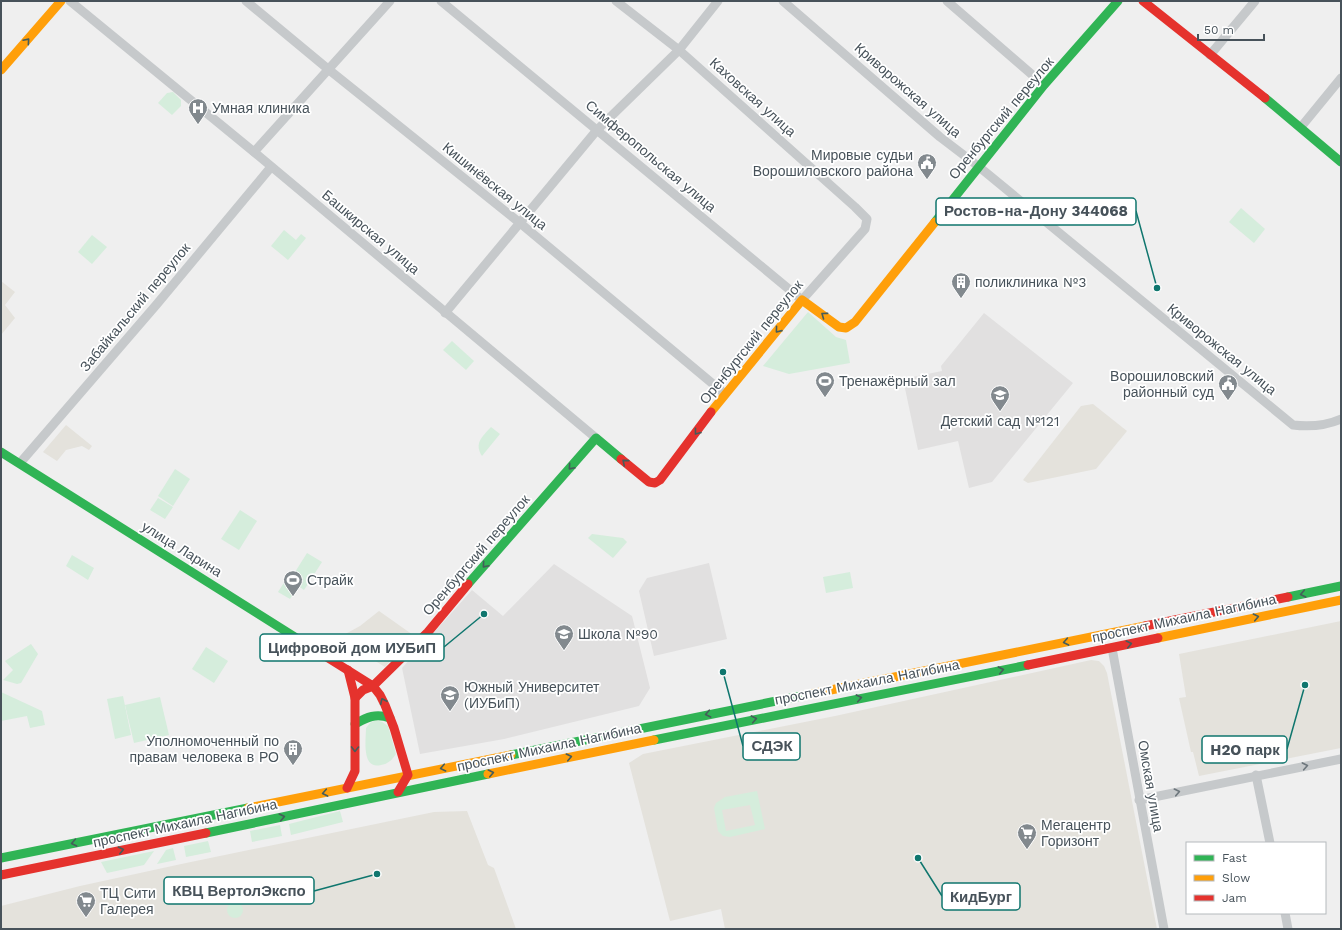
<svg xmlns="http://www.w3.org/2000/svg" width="1342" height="930" viewBox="0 0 1342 930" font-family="'Work Sans',sans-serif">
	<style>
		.commercial { fill: #e4e2dc }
		.education { fill: #e1e0e0 }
		.green { fill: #d5eddc; fill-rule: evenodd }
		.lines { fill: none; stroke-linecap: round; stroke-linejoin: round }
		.street { stroke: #c6c9cb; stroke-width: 9 }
		.fast { stroke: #30b455; stroke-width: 9 }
		.slow { stroke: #ff9f0a; stroke-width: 9 }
		.jam { stroke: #e5322d; stroke-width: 9 }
		.oneway { stroke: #455c5a }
		.oneway2 { stroke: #6d767c }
		.labels { text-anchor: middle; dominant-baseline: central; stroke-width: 3.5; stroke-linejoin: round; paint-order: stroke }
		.street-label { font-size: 14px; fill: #47525a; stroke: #fff }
		.poi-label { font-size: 14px; fill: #47525a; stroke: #fff; text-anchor: start }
		.leader { fill: none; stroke: #0f766e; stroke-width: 1.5 }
		.callout-dot { fill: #0f766e; stroke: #fff; stroke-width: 1.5 }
		.callout { fill: #fff; stroke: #0f766e; stroke-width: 1.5 }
		.callout-label { font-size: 15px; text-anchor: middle; font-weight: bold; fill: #47525a }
	</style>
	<rect width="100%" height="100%" fill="#efefef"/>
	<!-- commercial -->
	<g class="commercial">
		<path d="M1,281L15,292L5,305L15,318L1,335Z"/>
		<path d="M1093,404L1127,431L1096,469L1028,483L1023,480L1081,406Z"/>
		<path d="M66,425L92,446L89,450L82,446L66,450L57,461L43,452Z"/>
		<path d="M379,611L413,635L385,667L338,638L360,626Z"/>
		<path d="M1341,621V748L1199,776L1193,752H1191L1179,698L1186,697L1179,654Z"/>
		<path d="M1091,660L1099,661L1104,666L1107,673L1157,929H725L721,909L670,921L629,763L643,754L835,716Z"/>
		<path d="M467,811L488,865L494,868L516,929H1V906L80,886L186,863L434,812Z"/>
	</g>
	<!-- education -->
	<g class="education">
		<path d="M984,313L1073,383L992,482L969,488L958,441L918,450L903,379L942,371L941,366Z"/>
		<path d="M709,563L727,639L654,656L639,591L647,578Z"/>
		<path d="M554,564L632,616L650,688L639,706L504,739L420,754L402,668L472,590L503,616Z"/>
	</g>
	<!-- green -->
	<g class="green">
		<path d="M173,92L181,100V106L172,115L158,103L167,93Z"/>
		<path d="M1241,208L1265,229L1254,243L1229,222Z"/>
		<path d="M284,230L296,240L301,234L306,238L288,260L271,246Z"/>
		<path d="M92,235L107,247L92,264L78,252Z"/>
		<path d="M808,312L836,337L846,340L850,363L789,374L763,366Z"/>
		<path d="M452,341L474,361L466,370L443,350Z"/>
		<path d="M491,427L500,434L482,456C474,443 482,437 491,427Z"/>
		<path d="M175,469L190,479L173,506L158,496Z"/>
		<path d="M158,498L173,507L165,519L150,510Z"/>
		<path d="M240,510L257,521L239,550L221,539Z"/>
		<path d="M592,534L623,538L627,542L613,558L588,538Z"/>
		<path d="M307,553L322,562L304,590L290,580Z"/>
		<path d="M72,555L94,568L88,580L66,566Z"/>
		<path d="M850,572L853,588L826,593L823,577Z"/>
		<path d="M285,581L297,588L290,599L278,592Z"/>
		<path d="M31,644L38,654L21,683L17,684L3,680L13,670L5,661Z"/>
		<path d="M206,647L228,661L214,683L192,669Z"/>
		<path d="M1,692L42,711L45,725L30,728L27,716L1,721Z"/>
		<path d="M123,696L131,735L115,739L107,699Z"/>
		<path d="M160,697L169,735L134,743L125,705Z"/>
		<path d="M376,720L382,722L388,726L396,754C392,760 388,764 381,765C361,770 366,739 366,728L370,723Z"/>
		<path d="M757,791L765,829L730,837L723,836L718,831L714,808L716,803L725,797ZM750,805L755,825L726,831L722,810Z"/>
		<path d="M340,811L343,822L291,835L289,824Z"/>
		<path d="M280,825L282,836L252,842L250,831Z"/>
		<path d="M208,841L211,852L186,857L184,846Z"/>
		<path d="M173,848L176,860L157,864L166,850Z"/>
		<path d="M154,851L144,865L107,873L101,862Z"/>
		<circle cx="235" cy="910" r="8"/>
	</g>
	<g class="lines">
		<!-- street -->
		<g class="street">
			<path d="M70,1L254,152L596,438"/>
			<path d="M246,1L328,69L520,223L725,394"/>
			<path d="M441,1L802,300L865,229L867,219L855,207L679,50L616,1"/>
			<path d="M783,1L940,137L978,166L1293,425C1310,427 1325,426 1341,419"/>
			<path d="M947,1L1044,85"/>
			<path d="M1210,55L1255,1"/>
			<path d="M1301,127L1341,78"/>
			<path d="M254,152L390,1"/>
			<path d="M445,313L597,130L679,50L718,1"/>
			<path d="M20,463L157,304L271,167"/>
			<path d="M1112,648L1164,929"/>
			<path d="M1256,775L1270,843"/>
			<path d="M1139,800L1341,759"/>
			<path d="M1285,913L1288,929"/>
		</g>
		<!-- fast -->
		<g class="fast">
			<path d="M1265,98L1341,162"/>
			<path d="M935,222L1044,85L1118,1"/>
			<path d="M1,452L325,656"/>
			<path d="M468,584L596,438L621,459"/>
			<path d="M1288,597L1341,586"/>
			<path d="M355,724C367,717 376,713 390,718"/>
			<path d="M654,740L1028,665"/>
			<path d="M511,755L811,694"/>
			<path d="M206,833L488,774"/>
			<path d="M1,858L248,808"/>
		</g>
		<!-- slow -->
		<g class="slow">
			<path d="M1,70L61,1"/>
			<path d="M711,412L802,300L839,327L846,328L855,322L935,222"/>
			<path d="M1158,638L1341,600"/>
			<path d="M811,694L1145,626"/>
			<path d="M488,774L654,740"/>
			<path d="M248,808L511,755"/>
		</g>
		<!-- jam -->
		<g class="jam">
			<path d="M1143,1L1265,98"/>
			<path d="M621,459L649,482L655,483L660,480L711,412"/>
			<path d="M1145,626L1288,597"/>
			<path d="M325,656L373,686L380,695L385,705L394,728L408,775L398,792"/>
			<path d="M1028,665L1158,638"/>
			<path d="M355,698L363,690L373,686L428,632L468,584"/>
			<path d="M347,788L355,771V698L348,670"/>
			<path d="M1,875L206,833"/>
		</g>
	</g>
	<!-- one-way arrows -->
	<defs><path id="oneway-chevron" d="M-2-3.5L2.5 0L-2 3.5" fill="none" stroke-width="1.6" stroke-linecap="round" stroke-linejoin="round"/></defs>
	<g class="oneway">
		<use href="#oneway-chevron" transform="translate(27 41) rotate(-49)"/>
		<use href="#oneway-chevron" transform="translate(824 315) rotate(-144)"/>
		<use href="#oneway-chevron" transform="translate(778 330) rotate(129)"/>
		<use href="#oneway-chevron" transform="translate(697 432) rotate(128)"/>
		<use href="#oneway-chevron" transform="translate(625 462) rotate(-140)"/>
		<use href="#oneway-chevron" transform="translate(571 467) rotate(131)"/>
		<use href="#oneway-chevron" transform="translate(485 565) rotate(131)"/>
		<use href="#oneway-chevron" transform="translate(1303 594) rotate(169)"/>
		<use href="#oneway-chevron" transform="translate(1256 617) rotate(-12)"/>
		<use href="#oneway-chevron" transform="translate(1066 642) rotate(169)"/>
		<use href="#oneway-chevron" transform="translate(1129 644) rotate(-12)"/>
		<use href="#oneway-chevron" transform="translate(1001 670) rotate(-11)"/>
		<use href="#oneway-chevron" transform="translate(859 698) rotate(-11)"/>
		<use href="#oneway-chevron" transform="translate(383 701) rotate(-115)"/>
		<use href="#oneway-chevron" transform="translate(708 714) rotate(169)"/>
		<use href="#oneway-chevron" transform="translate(754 719) rotate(-11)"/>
		<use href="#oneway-chevron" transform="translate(355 749) rotate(91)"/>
		<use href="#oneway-chevron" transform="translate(569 757) rotate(-12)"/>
		<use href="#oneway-chevron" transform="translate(443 768) rotate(168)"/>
		<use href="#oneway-chevron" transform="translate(491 773) rotate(-12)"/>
		<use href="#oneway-chevron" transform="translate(325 793) rotate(169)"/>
		<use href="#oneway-chevron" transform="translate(282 817) rotate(-12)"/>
		<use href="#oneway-chevron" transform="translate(74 843) rotate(169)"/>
		<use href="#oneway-chevron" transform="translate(121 850) rotate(-12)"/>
	</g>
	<g class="oneway2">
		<use href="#oneway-chevron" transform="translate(1305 766) rotate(-11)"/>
		<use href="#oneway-chevron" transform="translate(1177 792) rotate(-12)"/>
	</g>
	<!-- icons -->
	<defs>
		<g id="hospital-pin" transform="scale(1)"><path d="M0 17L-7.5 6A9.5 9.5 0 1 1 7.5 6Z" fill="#82898e" stroke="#fff"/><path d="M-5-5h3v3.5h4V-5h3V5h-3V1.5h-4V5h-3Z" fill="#fff"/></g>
		<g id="civic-pin" transform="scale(1)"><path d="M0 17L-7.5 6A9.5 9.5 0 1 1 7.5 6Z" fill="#82898e" stroke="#fff"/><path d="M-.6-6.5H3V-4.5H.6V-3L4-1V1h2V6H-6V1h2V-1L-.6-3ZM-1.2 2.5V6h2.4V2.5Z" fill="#fff"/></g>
		<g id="building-pin" transform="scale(1)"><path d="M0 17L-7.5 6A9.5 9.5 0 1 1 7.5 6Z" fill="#82898e" stroke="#fff"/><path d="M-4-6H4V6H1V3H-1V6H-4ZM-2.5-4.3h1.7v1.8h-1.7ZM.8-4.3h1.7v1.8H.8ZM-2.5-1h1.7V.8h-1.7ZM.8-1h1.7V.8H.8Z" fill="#fff"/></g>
		<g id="stadium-pin" transform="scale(1)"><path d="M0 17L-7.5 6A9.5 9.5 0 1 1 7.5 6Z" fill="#82898e" stroke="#fff"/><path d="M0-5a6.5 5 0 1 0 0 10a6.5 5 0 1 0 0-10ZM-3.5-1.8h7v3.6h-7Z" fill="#fff"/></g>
		<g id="school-pin" transform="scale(1)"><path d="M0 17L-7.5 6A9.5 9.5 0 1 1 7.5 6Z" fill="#82898e" stroke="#fff"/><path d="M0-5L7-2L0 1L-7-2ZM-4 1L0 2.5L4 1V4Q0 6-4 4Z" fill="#fff"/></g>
		<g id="university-pin" transform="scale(1)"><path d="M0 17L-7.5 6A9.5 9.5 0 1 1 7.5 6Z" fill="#82898e" stroke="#fff"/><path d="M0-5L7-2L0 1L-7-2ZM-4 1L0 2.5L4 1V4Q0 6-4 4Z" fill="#fff"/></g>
		<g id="supermarket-pin" transform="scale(1)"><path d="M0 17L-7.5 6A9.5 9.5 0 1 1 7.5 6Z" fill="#82898e" stroke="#fff"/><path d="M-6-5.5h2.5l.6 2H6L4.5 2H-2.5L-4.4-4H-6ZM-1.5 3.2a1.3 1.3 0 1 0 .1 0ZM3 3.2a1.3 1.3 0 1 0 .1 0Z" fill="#fff"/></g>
	</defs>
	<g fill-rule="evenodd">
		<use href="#hospital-pin" x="198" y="108"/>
		<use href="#civic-pin" x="927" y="163"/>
		<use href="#building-pin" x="961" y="282"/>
		<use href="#stadium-pin" x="825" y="381"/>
		<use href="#civic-pin" x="1228" y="384"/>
		<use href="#school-pin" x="1000" y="395"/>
		<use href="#stadium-pin" x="293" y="580"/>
		<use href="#school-pin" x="564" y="634"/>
		<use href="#university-pin" x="450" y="695"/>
		<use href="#building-pin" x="293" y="749"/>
		<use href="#supermarket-pin" x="1027" y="833"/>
		<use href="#supermarket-pin" x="86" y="901"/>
	</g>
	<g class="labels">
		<!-- street labels -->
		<g class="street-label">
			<text transform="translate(908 90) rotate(41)">Криворожская улица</text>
			<text transform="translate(753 97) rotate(42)">Каховская улица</text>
			<text transform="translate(1001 118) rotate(-50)">Оренбургский переулок</text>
			<text transform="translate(651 156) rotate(40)">Симферопольская улица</text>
			<text transform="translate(495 186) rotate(39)">Кишинёвская улица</text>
			<text transform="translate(371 232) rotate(40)">Башкирская улица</text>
			<text transform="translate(135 307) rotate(-50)">Забайкальский переулок</text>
			<text transform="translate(751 342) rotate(-51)">Оренбургский переулок</text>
			<text transform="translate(1222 349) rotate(39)">Криворожская улица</text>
			<text transform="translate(182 549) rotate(32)">улица Ларина</text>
			<text transform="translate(476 555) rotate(-49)">Оренбургский переулок</text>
			<text transform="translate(1184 618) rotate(-12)">проспект Михаила Нагибина</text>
			<text transform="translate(867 682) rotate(-11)">проспект Михаила Нагибина</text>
			<text transform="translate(549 747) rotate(-12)">проспект Михаила Нагибина</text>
			<text transform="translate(1151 786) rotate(80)">Омская улица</text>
			<text transform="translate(185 823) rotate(-12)">проспект Михаила Нагибина</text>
		</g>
		<!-- poi labels -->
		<g class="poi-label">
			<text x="212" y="108">Умная клиника</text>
			<text x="913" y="155" text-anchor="end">Мировые судьи<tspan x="913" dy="16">Ворошиловского района</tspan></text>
			<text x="975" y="282">поликлиника №3</text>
			<text x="1214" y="376" text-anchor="end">Ворошиловский<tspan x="1214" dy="16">районный суд</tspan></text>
			<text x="839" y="381">Тренажёрный зал</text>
			<text x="1000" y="421" text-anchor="middle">Детский сад №121</text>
			<text x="307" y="580">Страйк</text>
			<text x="578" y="634">Школа №90</text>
			<text x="464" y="687">Южный Университет<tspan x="464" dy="16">(ИУБиП)</tspan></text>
			<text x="279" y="741" text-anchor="end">Уполномоченный по<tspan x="279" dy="16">правам человека в РО</tspan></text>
			<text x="1041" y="825">Мегацентр<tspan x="1041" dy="16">Горизонт</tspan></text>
			<text x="100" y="893">ТЦ Сити<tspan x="100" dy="16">Галерея</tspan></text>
		</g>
	</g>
	<!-- callouts -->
	<path class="leader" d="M1157 288L1136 211M484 614L444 647M723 672L743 746M1305 685L1287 749M377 874L314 891M918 858L942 896"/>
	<g class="callout-dot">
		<circle cx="1157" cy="288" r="4"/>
		<circle cx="484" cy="614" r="4"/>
		<circle cx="723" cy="672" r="4"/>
		<circle cx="1305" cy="685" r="4"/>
		<circle cx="377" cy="874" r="4"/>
		<circle cx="918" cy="858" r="4"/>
	</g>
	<g class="callout">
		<rect x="936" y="198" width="200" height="27" rx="4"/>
		<rect x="260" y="634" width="184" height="27" rx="4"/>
		<rect x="743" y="733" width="57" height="27" rx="4"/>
		<rect x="1202" y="736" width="85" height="27" rx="4"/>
		<rect x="164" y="877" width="150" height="27" rx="4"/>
		<rect x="942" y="883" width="78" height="27" rx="4"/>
	</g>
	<g class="callout-label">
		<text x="1036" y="216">Ростов-на-Дону 344068</text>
		<text x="352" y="653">Цифровой дом ИУБиП</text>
		<text x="772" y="751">СДЭК</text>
		<text x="1245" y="755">H2O парк</text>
		<text x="239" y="896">КВЦ ВертолЭкспо</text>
		<text x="981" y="902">КидБург</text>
	</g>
	<!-- border -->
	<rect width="1342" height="930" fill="none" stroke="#47525a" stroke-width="4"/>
	<!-- legend -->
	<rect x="1186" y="842" width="140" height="72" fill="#ffffff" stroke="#b5babd"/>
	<rect x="1194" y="855" width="20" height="6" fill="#30b455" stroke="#b5babd"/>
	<text x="1222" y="862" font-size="12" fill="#47525a">Fast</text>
	<rect x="1194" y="875" width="20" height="6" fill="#ff9f0a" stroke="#b5babd"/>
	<text x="1222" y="882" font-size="12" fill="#47525a">Slow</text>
	<rect x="1194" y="895" width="20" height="6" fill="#e5322d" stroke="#b5babd"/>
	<text x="1222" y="902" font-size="12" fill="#47525a">Jam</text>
	<!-- scale -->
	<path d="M1198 34v6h66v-6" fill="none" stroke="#47525a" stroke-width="2"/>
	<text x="1204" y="34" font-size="12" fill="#47525a" stroke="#ffffff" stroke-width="3" paint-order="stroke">50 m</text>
</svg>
